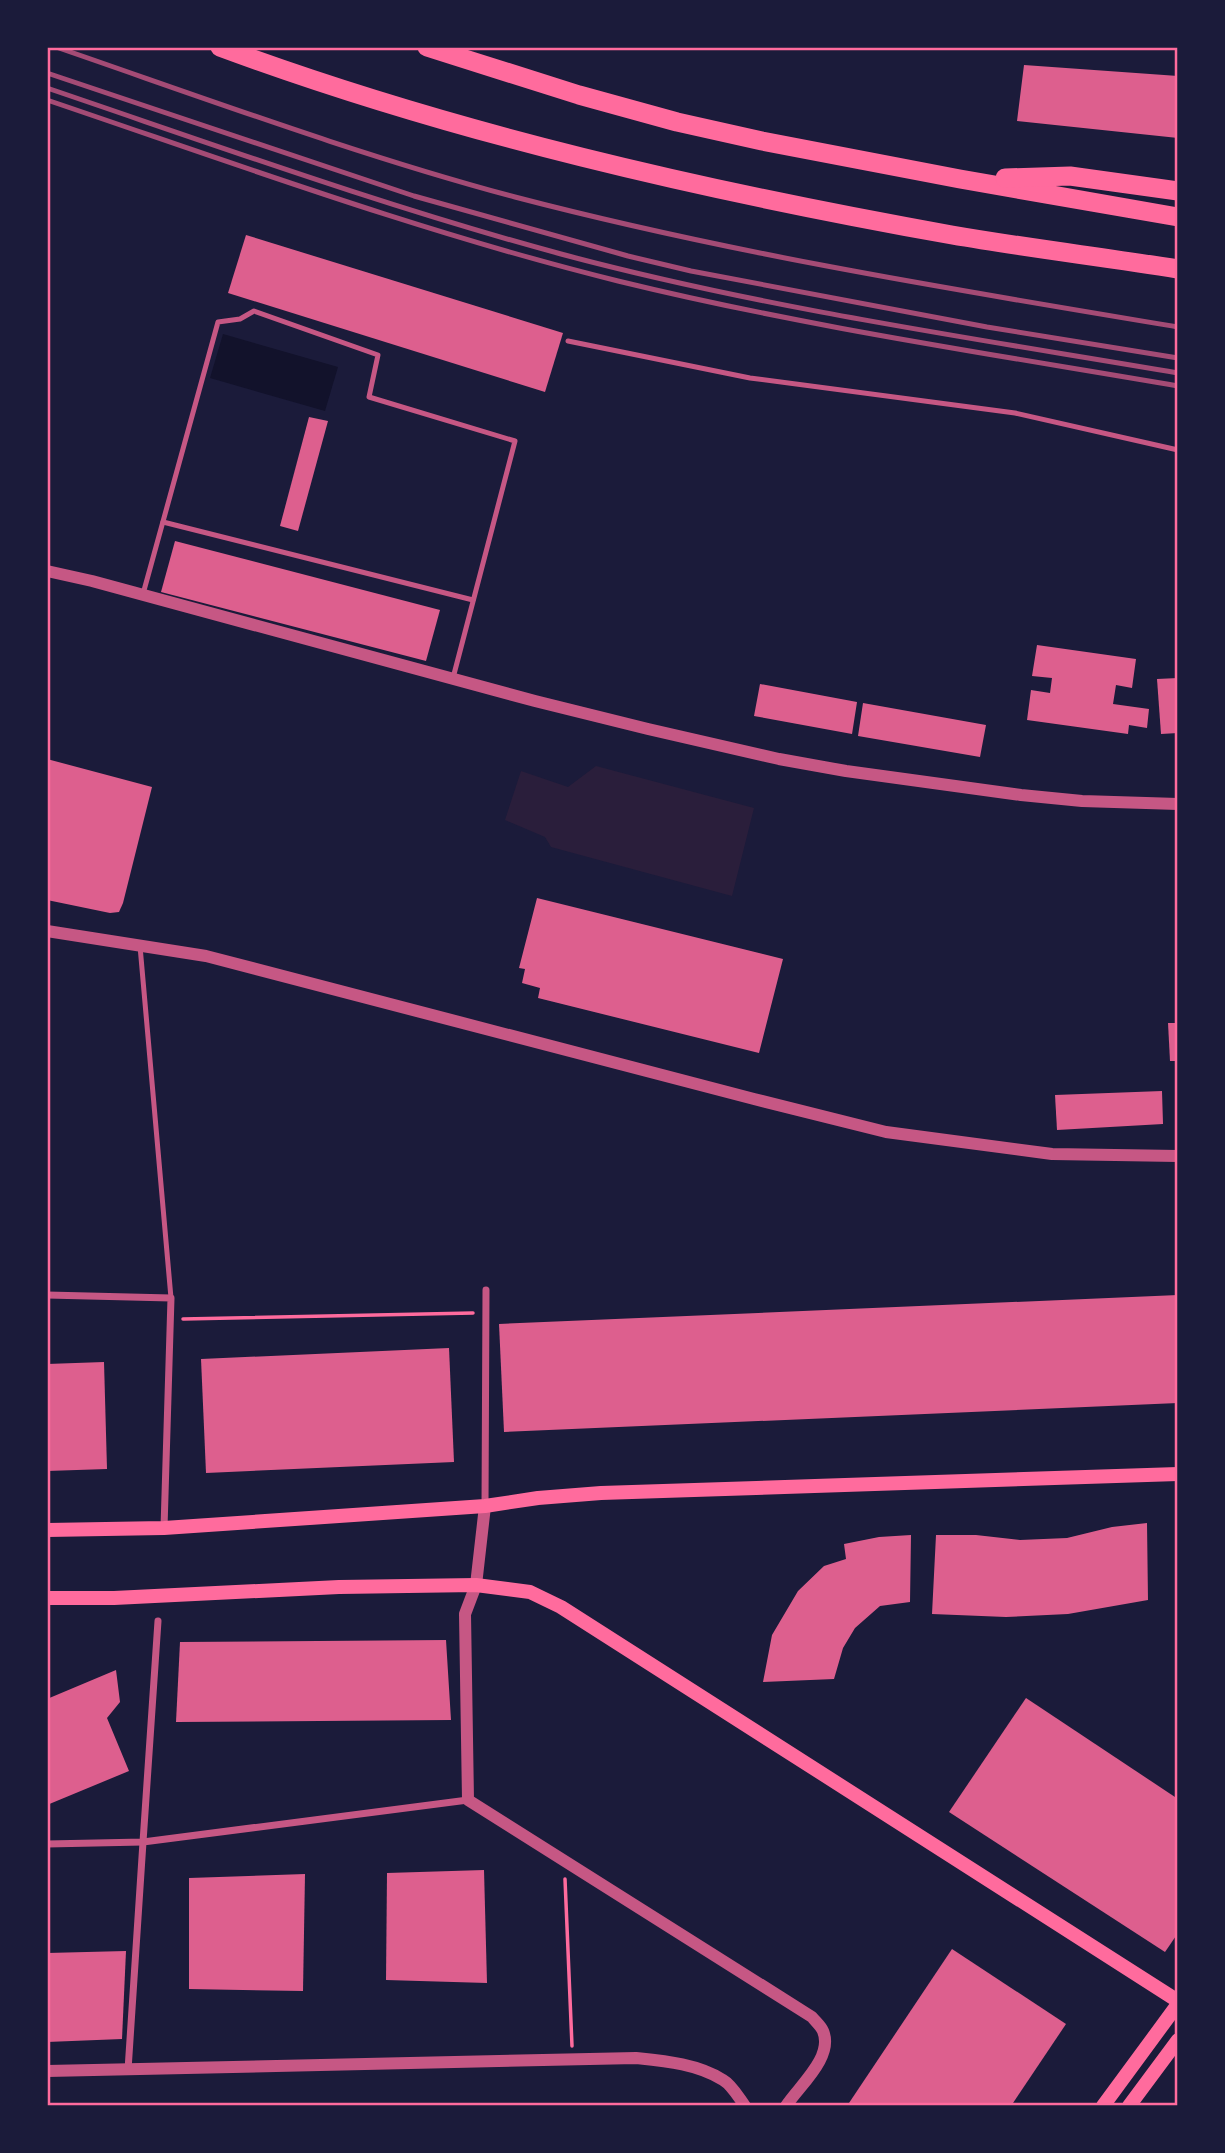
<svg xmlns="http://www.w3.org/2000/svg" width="1225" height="2153" viewBox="0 0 1225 2153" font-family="Poppins,sans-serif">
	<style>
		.green { fill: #2a1e3b }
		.water { fill: #12122b }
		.building { fill: #dd5f8e }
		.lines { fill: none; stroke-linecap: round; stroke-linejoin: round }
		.path { stroke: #ff6b9d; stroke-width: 3.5 }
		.service { stroke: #c65784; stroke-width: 5 }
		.minor { stroke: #c65784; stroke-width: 7 }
		.tertiary { stroke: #c65784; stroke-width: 12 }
		.secondary { stroke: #ff6b9d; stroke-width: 14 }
		.trunk { stroke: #ff6b9d; stroke-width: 19 }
		.rail { stroke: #a44b75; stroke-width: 5 }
		.neatline { fill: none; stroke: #ff6b9d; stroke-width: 2.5 }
	</style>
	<rect width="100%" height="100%" fill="#1b1b3a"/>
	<!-- green -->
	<path class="green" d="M596,766L754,808L732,896L551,847L545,837L505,820L521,771L568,787Z"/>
	<!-- water -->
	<path class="water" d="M223,334L338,367L325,411L210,378Z"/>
	<!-- building -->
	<g class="building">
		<path d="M1024,65L1178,76V138L1017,121Z"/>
		<path d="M246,235L563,333L545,392L228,293Z"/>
		<path d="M309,417L328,421L298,531L280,526Z"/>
		<path d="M175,541L440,610L426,661L161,592Z"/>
		<path d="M1037,645L1136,659L1132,688L1116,685L1113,704L1149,709L1147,728L1129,725L1128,734L1027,720L1031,690L1050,693L1052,678L1032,676Z"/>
		<path d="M1178,678V733L1161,734L1157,679Z"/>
		<path d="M760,684L857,702L852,734L754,716Z"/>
		<path d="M863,703L986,725L980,757L858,736Z"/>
		<path d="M47,759L152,787L123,903L119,912L110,913L47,900Z"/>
		<path d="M537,898L783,959L759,1053L538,998L540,988L522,983L525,969L519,968Z"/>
		<path d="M1168,1023H1178V1061H1170Z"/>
		<path d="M1162,1091L1163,1124L1057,1130L1055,1095Z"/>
		<path d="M1178,1295V1403L504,1432L499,1324Z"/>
		<path d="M449,1348L454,1462L206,1473L201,1359Z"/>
		<path d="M104,1362L107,1469L47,1471V1364Z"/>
		<path d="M1147,1523L1148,1600L1068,1614L1006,1617L932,1614L936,1535H976L1020,1540L1067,1538L1112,1527Z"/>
		<path d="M911,1535L910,1602L880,1606L855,1628L843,1648L834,1679L763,1682L772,1635L798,1591L824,1566L846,1559L844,1544L879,1537Z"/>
		<path d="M446,1640L451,1720L176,1722L180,1642Z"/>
		<path d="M116,1670L120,1702L107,1718L129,1771L47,1805V1699Z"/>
		<path d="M1026,1698L1178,1799V1933L1165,1952L949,1812Z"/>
		<path d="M484,1870L487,1983L386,1980L387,1873Z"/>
		<path d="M305,1874L303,1991L189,1989V1878Z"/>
		<path d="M952,1949L1066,2024L1011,2106H847Z"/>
		<path d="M126,1951L122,2039L47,2042V1953Z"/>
	</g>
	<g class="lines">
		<!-- path -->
		<g class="path">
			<path d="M183,1319L473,1313"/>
			<path d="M565,1879L572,2046"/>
		</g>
		<!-- service -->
		<g class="service">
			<path d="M568,341L750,378L1015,413L1178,450"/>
			<path d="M163,522L473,600"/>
			<path d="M143,594L218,322L240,319L254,311L378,355L369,397L515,441L453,678"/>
			<path d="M140,946L171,1298"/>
		</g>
		<!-- minor -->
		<g class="minor">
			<path d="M47,1295L171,1298L164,1528"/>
			<path d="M485,1506L486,1290"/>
			<path d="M47,1844L143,1842L158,1621"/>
			<path d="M128,2070L143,1842L468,1800"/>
		</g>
		<!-- tertiary -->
		<g class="tertiary">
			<path d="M47,571L92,581L535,701L648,729L779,759L846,771L1021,795L1082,801L1178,804"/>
			<path d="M47,931L206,956L754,1099L886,1132L1052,1154L1178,1156"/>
			<path d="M485,1506L476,1585L465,1614L468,1800L812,2017C815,2021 821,2026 823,2031C834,2057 799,2086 786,2106"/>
			<path d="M47,2071L636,2058C665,2061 698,2064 723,2080C732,2085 739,2098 745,2106"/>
		</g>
		<!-- secondary -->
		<g class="secondary">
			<path d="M47,1530L164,1528L485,1506L538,1498L601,1493L1178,1474"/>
			<path d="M47,1598H114L339,1587L476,1585L530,1592L561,1607L1178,2001"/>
			<path d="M1103,2106L1178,2004"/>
			<path d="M1129,2106L1178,2040"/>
		</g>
		<!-- trunk -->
		<g class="trunk">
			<path d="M220,47C455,134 706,191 952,235C1027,248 1103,257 1178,269"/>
			<path d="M427,47L579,95L677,122L762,141L960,179L1178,217"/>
			<path d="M1005,178L1070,176L1178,191"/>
		</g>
		<!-- rail -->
		<g class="rail">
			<path d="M56,47C207,99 361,156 515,197C733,254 956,290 1178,327"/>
			<path d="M47,73L414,196L628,256L691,271L987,327L1178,358"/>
			<path d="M47,88C218,146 387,207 561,254C763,308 972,338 1178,373"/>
			<path d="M47,100C236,164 424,233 618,281C802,326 991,354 1178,386"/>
		</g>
	</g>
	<!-- border -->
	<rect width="1225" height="2153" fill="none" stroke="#1b1b3a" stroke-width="98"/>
	<rect x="49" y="49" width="1127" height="2055" class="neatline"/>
</svg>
